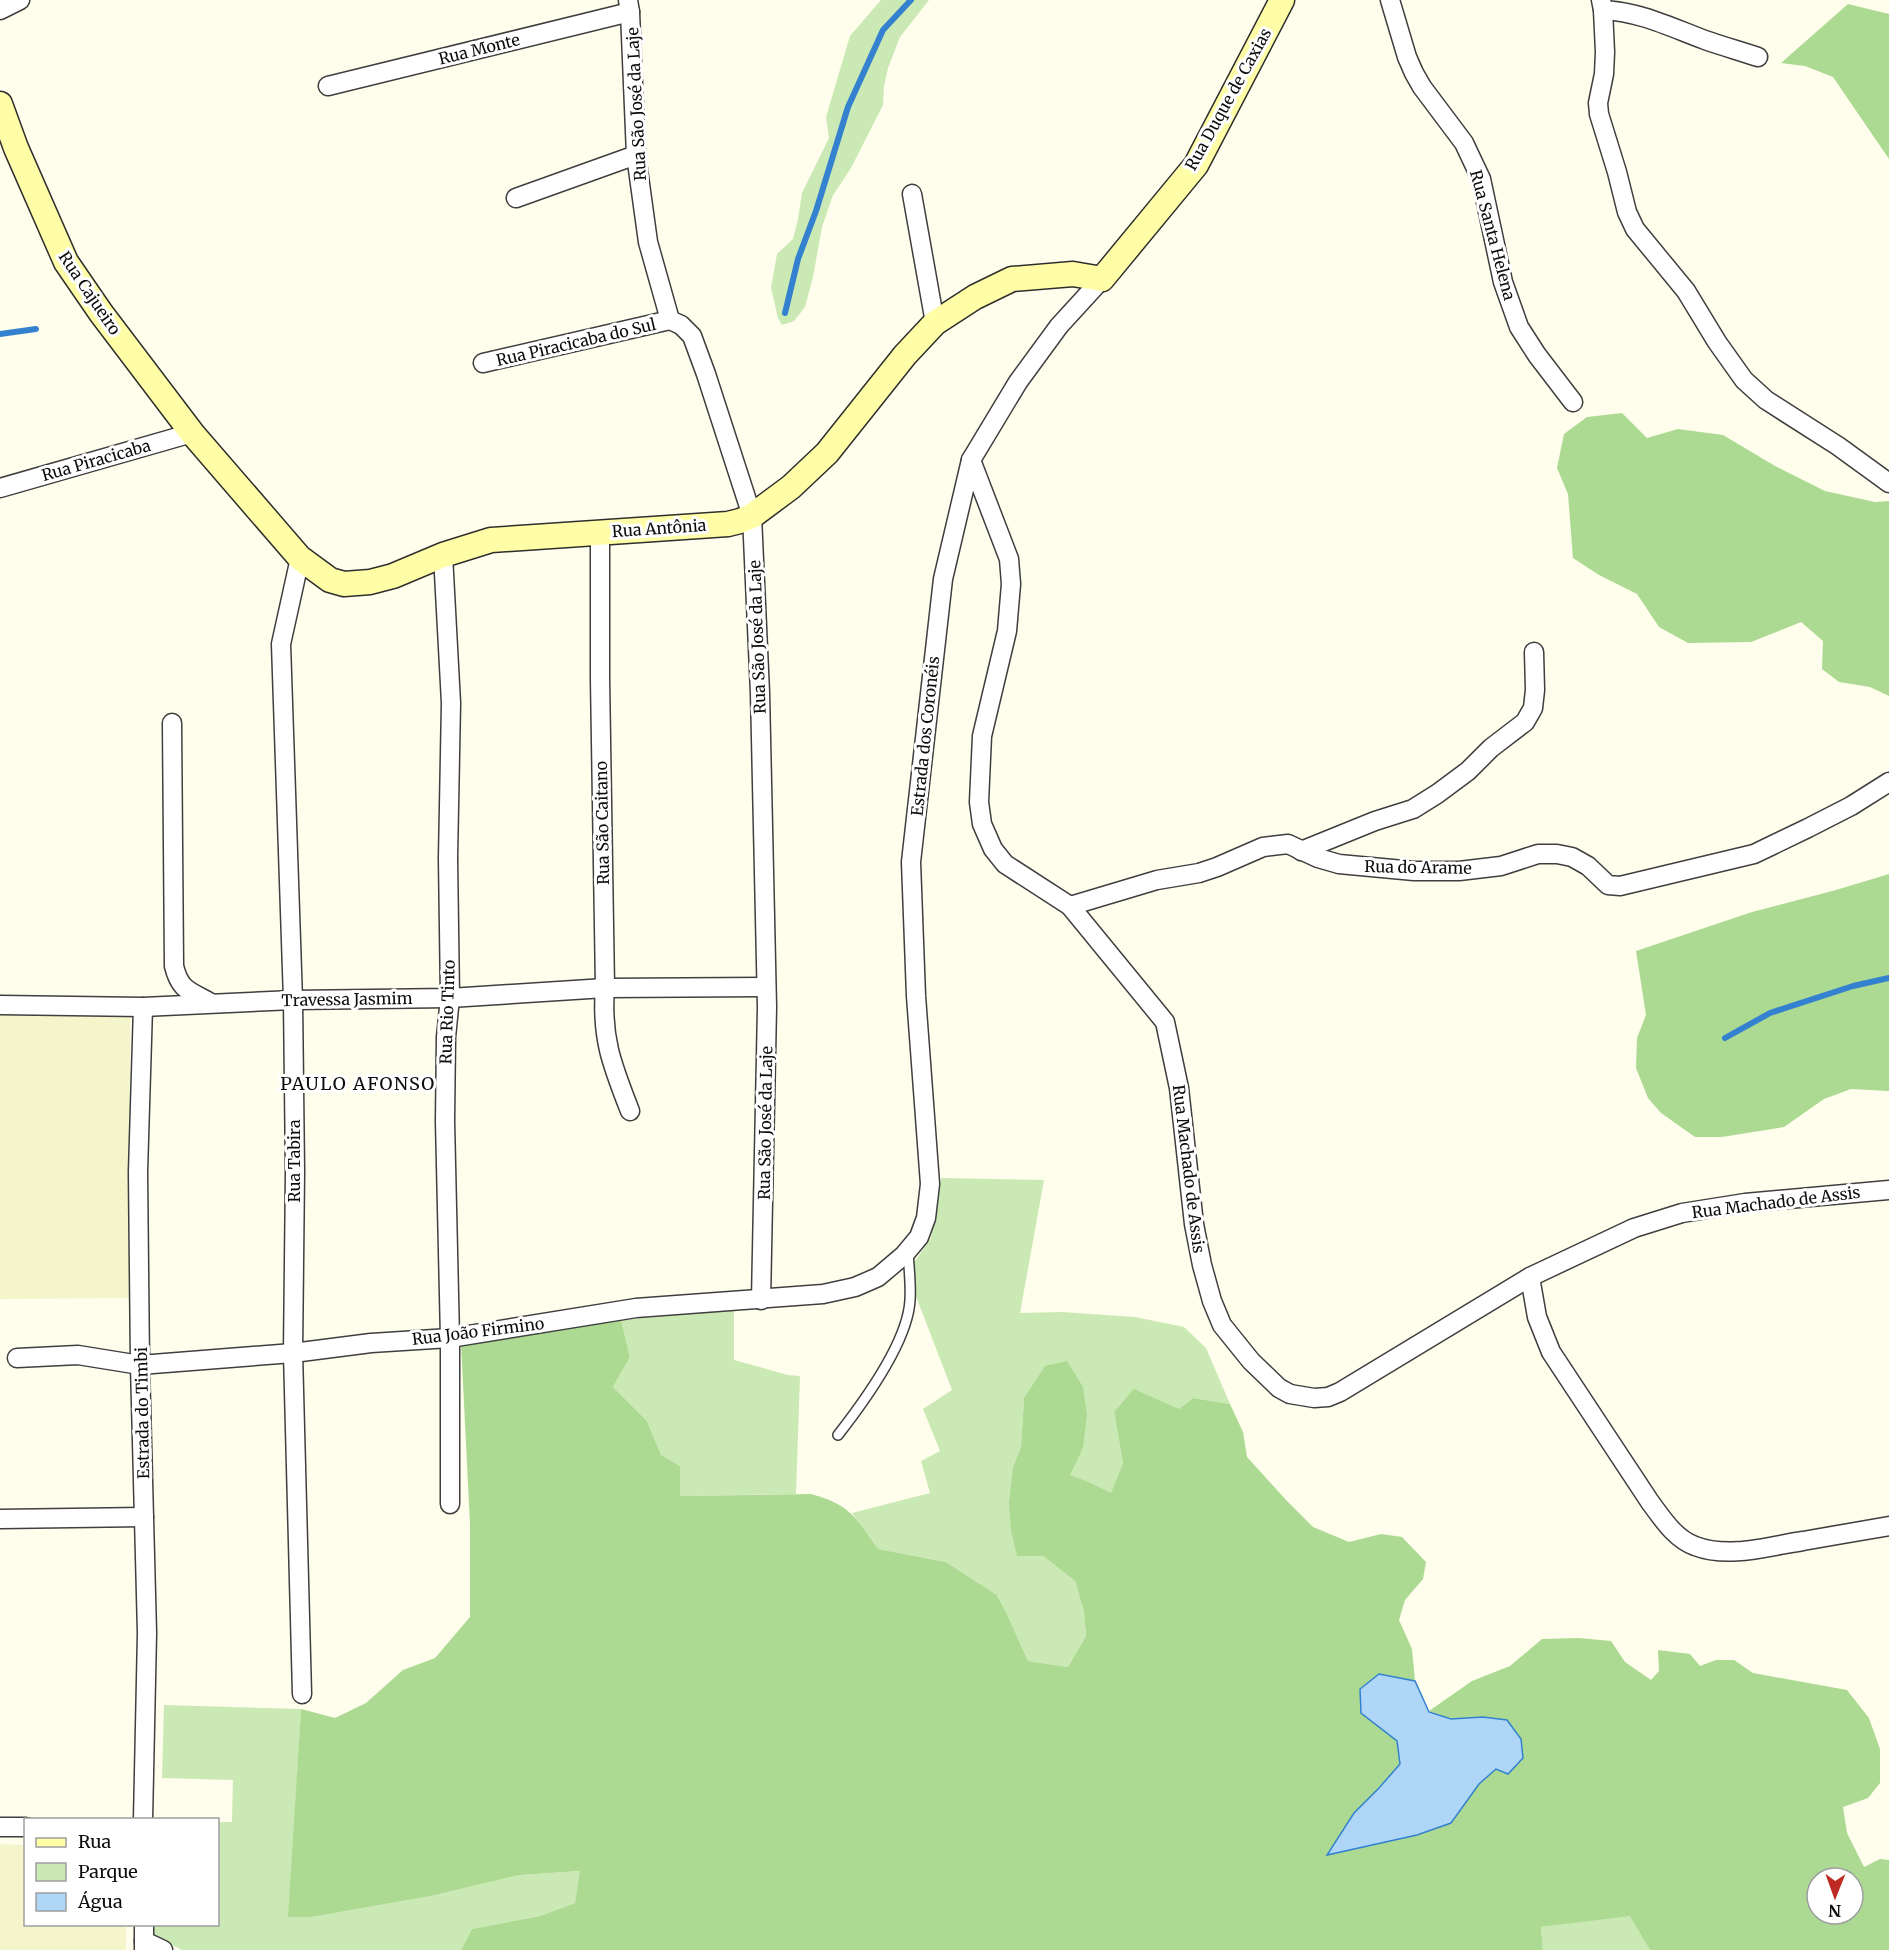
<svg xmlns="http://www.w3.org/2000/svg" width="1889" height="1950" viewBox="0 0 1889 1950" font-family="Merriweather,serif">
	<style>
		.farmland { fill: #f4f5cb }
		.green { fill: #cbe9b4 }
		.forest { fill: #acda93; fill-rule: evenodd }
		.water { fill: #afd5f7; stroke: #3482cf; stroke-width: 1.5 }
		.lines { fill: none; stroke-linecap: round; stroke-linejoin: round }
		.stream { stroke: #3482cf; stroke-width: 6 }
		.lane-casing { stroke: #3f3f3f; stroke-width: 12 }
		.street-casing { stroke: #3f3f3f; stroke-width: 21 }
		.secondary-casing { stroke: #2e2e2e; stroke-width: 27 }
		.lane { stroke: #fff; stroke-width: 9 }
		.street { stroke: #fff; stroke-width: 18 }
		.secondary { stroke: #fffea6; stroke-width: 24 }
		.labels { text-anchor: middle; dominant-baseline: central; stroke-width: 6; stroke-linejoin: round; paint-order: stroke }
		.street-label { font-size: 16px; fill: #0c0c0c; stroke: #fff }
		.neighbourhood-label { font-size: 18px; letter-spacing: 1.5px; fill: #0c0c0c; stroke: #fff }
	</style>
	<rect width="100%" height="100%" fill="#fffdeb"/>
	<!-- farmland -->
	<g class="farmland">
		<path d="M0,1013L130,1016L129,1298L0,1299Z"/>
		<path d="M0,1844L25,1845L26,1924L126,1925V1950H0Z"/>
	</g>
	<!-- green -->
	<g class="green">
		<path d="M881,0H929L900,37L888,68L884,86L883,105L851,168L833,195L822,227L813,277L805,307L794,321L782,325L778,318L771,288L777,254L793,239L798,219L802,193L829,138L826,117L850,36Z"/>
		<path d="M941,1178L1044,1180L1020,1313L1062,1312L1135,1317L1184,1327L1206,1348L1230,1404L1193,1398L1179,1409L1114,1412L1123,1463L1111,1494L1089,1482L1069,1475L1083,1448L1024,1398L1021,1447L1013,1467L1017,1556H1043L1075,1581L1084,1612L1086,1636L1068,1667L1028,1661L1007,1614L997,1595L946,1562L878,1549L852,1513L930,1493L921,1461L940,1451L923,1409L952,1390L907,1273L931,1238Z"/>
		<path d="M734,1310V1360L788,1375L800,1376L796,1494L680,1496V1466L661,1455L647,1421L613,1387L630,1357L621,1320Z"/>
		<path d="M164,1705L301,1709L289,1917H312L431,1896L520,1875L581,1871L575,1903L540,1916L472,1929L461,1950H182L152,1935L153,1925L218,1924V1822H232L233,1780L162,1778Z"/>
		<path d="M1631,1915L1650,1950H1543L1541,1927Z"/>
	</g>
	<!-- forest -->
	<g class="forest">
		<path d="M1848,4L1889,14V159L1833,77L1805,66L1781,63Z"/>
		<path d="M1622,413L1647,438L1678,429L1723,435L1775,466L1825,491L1875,502L1889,501V696L1870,687L1839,682L1822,669L1823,641L1801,622L1751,642L1688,643L1659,627L1637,594L1599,575L1573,558L1568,494L1557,468L1564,434L1587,417Z"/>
		<path d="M1889,874V1091L1851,1089L1824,1099L1784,1127L1722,1137H1695L1661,1113L1648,1098L1636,1068L1637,1038L1646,1015L1636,951L1752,912L1836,890Z"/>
		<path d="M621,1320L630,1357L613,1387L647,1421L661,1455L680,1466V1496L811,1494C851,1505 855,1517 878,1549L946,1562L997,1595L1007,1614L1028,1661L1068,1667L1086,1636L1084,1612L1075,1581L1043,1556H1017L1011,1530L1009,1503L1013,1467L1021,1447L1024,1398L1045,1366L1067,1361L1083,1387L1087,1415L1083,1448L1070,1475L1089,1482L1111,1493L1123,1463L1114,1412L1134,1389L1179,1409L1193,1398L1230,1404L1243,1432L1247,1457L1286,1500L1313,1527L1349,1542L1381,1534L1402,1537L1426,1562L1423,1579L1405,1600L1399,1620L1412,1649L1415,1681L1379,1674L1361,1713L1398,1741L1400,1764L1379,1788L1354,1813L1328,1855L1450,1823L1479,1784L1496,1769L1508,1774L1521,1739L1507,1720L1483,1717L1451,1719L1429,1711L1472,1681L1510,1666L1542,1639L1579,1638L1611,1641L1625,1662L1651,1680L1659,1671L1658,1650L1690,1654L1700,1666L1716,1660H1734L1753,1673L1847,1690L1869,1718L1880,1749V1783L1868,1798L1843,1807L1847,1833L1864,1867L1880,1859L1889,1860V1950H1650L1630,1916L1541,1927L1543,1950H461L472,1929L540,1916L575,1903L580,1871L520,1875L431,1896L312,1917H288L301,1709L335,1718L366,1703L403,1670L435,1658L470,1617V1524L461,1343ZM1817,1878H1853V1914H1817Z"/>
	</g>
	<!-- water -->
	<path class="water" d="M1379,1674L1415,1681L1429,1712L1451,1719L1483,1717L1507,1720L1521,1739L1523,1758L1508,1774L1496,1769L1479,1784L1451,1823L1417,1835L1327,1855L1354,1813L1379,1788L1400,1764L1397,1741L1361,1713L1360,1689Z"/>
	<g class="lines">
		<!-- stream -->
		<g class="stream">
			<path d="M785,313L798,259L816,211L848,107L883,30L911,0"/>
			<path d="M0,334L36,329"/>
			<path d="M1725,1038L1770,1013L1853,986L1889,978"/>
		</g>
		<!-- lane casing -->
		<g class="lane-casing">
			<path id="lane" d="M838,1435C863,1403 908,1341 910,1300C911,1284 909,1268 908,1253"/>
		</g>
		<!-- street casing -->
		<g class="street-casing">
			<g id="street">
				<path d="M628,0L630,12L636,155L648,242L670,320L681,325L692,336L706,374L752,516L760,693L767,1007L761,1300"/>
				<path d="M1390,0L1407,57L1414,73L1422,87L1464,143L1481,179L1503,282L1519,327L1537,355L1573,402"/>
				<path d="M1601,0L1603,10L1605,52L1604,74L1598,103L1599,114L1617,172L1627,212L1635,229L1686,291L1717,342L1744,380L1766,400L1838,446L1889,483"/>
				<path d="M0,10L20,0"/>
				<path d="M1603,10C1641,12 1670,27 1705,40C1722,46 1740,51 1758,57"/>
				<path d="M328,86L630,12"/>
				<path d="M912,194L935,323"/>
				<path d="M516,198L636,155"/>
				<path d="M483,363L670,320"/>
				<path d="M971,460L1009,559L1011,584L1007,631L982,736L979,802L982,824L993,849L1005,864L1070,906L1165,1022L1179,1088L1194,1224L1202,1265L1212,1301L1222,1325L1251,1361L1279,1388L1290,1394L1314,1398L1328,1397L1340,1392L1530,1277L1634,1228L1682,1213L1745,1203L1889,1190"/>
				<path d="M0,488L192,433"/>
				<path d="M600,532V679L605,988C601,1038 612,1065 630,1111"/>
				<path d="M443,555L451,703L448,858L450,998L446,1037L445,1121L450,1338V1504"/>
				<path d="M300,558L281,644L293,1000L295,1172L293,1353L302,1694"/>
				<path d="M172,723L174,966C180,991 190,991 211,1003"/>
				<path d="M1301,851L1375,821L1413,809L1437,794L1468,771L1491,748L1525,722L1533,708L1535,690L1534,652"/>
				<path d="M1070,906L1157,880L1199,873L1217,867L1263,847L1288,844L1318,858L1339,864L1414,871H1459L1501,866L1538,854H1557L1572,857L1588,866L1608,885L1620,886L1754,854L1808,828L1851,806L1889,782"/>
				<path d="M0,1005L143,1007L293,1000L450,998L605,988L765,987"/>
				<path d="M1530,1277L1537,1317L1551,1352L1650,1502C1662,1518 1675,1539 1695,1546C1729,1559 1769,1546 1803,1541C1832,1536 1860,1531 1889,1526"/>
				<path d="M17,1358L78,1355L140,1365L293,1353L371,1343L450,1338L636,1308L823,1294L855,1287L878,1277L904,1255L919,1237L926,1218L930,1184L916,996L911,862L943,579L971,460L1018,382L1059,326L1102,279"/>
				<path d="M0,1519L144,1517"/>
				<path d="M143,1820L147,1633L140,1365L138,1172L143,1007"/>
				<path d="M0,1827H26"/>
				<path d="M144,1941L163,1950"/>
				<path d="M144,1950V1924"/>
			</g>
		</g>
		<!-- secondary casing -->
		<g class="secondary-casing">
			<path id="secondary" d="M0,104L16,148L66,262L101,313L192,433L300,558L330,580L344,584L370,582L393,576L443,555L491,540L728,524L740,521L752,516L791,487L827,453L905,355L935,323L975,297L1012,279L1073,274L1102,279L1196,165L1282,0"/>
		</g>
		<!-- lane -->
		<use href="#lane" class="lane"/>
		<!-- street -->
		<use href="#street" class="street"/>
		<!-- secondary -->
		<use href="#secondary" class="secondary"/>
	</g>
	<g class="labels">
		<!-- street labels -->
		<g class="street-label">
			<text transform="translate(479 49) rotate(-14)">Rua Monte</text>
			<text transform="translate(1228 99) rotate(-61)">Rua Duque de Caxias</text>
			<text transform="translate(636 104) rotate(-93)">Rua São José da Laje</text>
			<text transform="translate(1493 235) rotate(75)">Rua Santa Helena</text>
			<text transform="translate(90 293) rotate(56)">Rua Cajueiro</text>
			<text transform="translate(576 342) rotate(-13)">Rua Piracicaba do Sul</text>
			<text transform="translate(96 460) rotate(-16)">Rua Piracicaba</text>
			<text transform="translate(659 528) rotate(-4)">Rua Antônia</text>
			<text transform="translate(757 637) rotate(-92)">Rua São José da Laje</text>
			<text transform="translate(925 736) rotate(-84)">Estrada dos Coronéis</text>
			<text transform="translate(602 823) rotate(-91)">Rua São Caitano</text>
			<text transform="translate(1418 867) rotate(1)">Rua do Arame</text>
			<text transform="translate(347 999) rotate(-1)">Travessa Jasmim</text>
			<text transform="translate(447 1012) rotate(-88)">Rua Rio Tinto</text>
			<text transform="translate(765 1123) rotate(-89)">Rua São José da Laje</text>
			<text transform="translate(294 1161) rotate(-90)">Rua Tabira</text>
			<text transform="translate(1189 1169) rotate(83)">Rua Machado de Assis</text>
			<text transform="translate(1776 1202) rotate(-7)">Rua Machado de Assis</text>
			<text transform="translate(478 1331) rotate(-7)">Rua João Firmino</text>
			<text transform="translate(142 1413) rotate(-91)">Estrada do Timbi</text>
		</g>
		<!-- neighbourhood labels -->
		<g class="neighbourhood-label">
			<text x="358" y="1083">PAULO AFONSO</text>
		</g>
	</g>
	<!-- legend -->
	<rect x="24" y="1818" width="195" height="108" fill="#ffffff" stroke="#9e9e9e" stroke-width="1.5"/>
	<rect x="36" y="1838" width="30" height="9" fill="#fffea6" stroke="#9e9e9e" stroke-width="1.5"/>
	<text x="78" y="1848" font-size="18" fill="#0c0c0c">Rua</text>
	<rect x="36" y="1863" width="30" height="18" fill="#cbe9b4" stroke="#9e9e9e" stroke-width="1.5"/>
	<text x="78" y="1878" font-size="18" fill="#0c0c0c">Parque</text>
	<rect x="36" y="1893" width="30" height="18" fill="#afd5f7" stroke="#9e9e9e" stroke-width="1.5"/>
	<text x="78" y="1908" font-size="18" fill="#0c0c0c">Água</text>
	<!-- north arrow -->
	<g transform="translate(1835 1896) rotate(181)"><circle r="28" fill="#ffffff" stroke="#9e9e9e" stroke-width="1.5"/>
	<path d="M0-4.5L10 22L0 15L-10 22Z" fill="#be2a22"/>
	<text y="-9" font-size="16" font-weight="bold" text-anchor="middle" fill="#0c0c0c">N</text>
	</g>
</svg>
